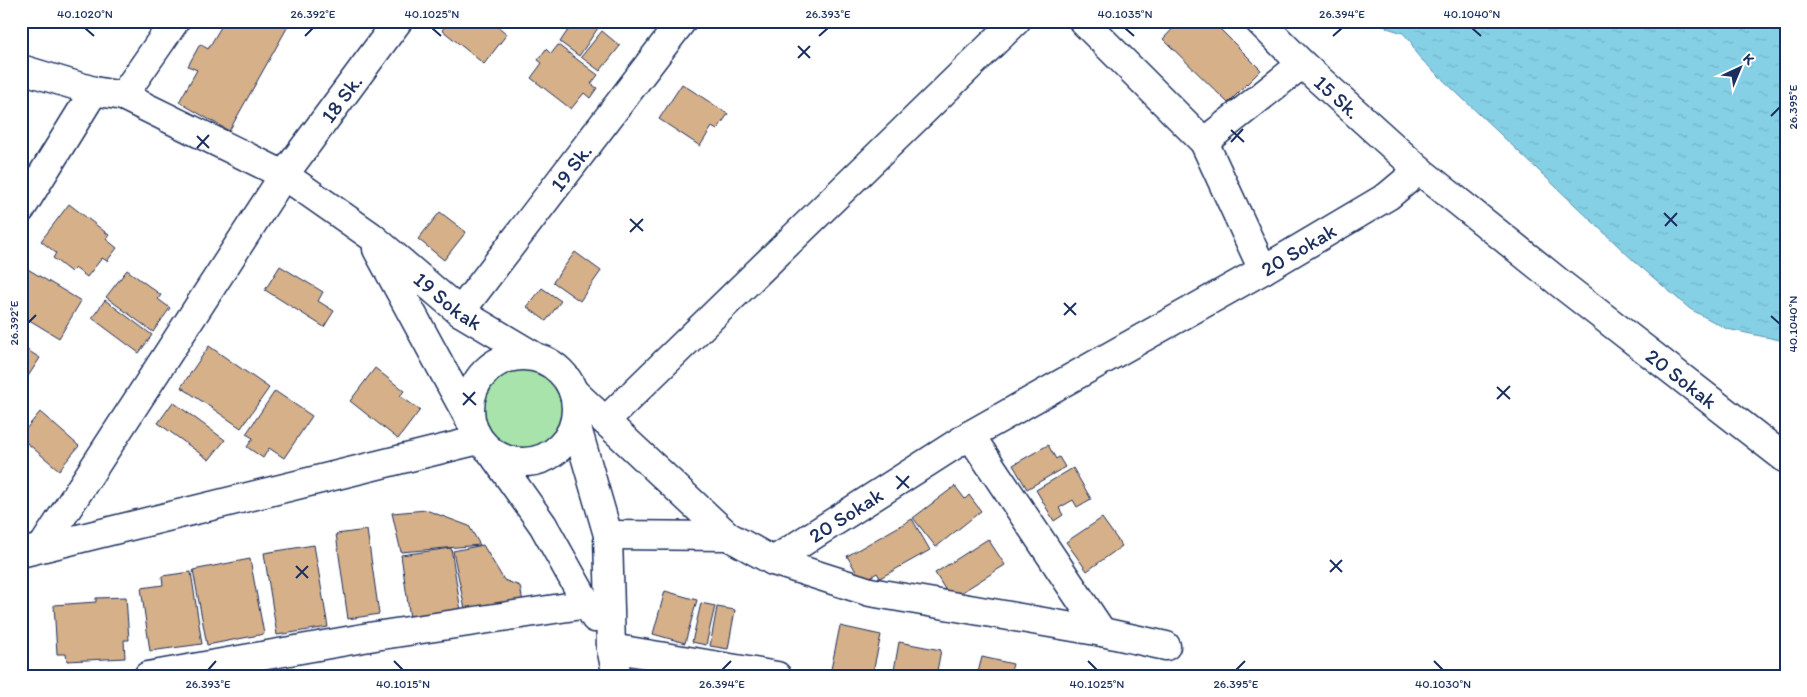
<svg xmlns="http://www.w3.org/2000/svg" width="1807" height="697" viewBox="0 0 1807 697" font-family="Itim,sans-serif">
	<style>
		.grass { fill: #a7e3aa; stroke: #618984 }
		.water { fill: url(#water-ripples); stroke: #5b90af }
		.building { fill: #d6b088; stroke: #1b2f5e }
		.lines { fill: none; stroke-linecap: round; stroke-linejoin: round }
		.minor-casing { stroke: #1b2f5e; stroke-width: 31 }
		.minor { stroke: #fff; stroke-width: 28 }
		.ticks { fill: none; stroke: #1b2f5e; stroke-width: 2 }
		.labels { text-anchor: middle; dominant-baseline: central; stroke-width: 4; stroke-linejoin: round; paint-order: stroke }
		.street-label { font-size: 21px; fill: #1b2f5e; stroke: #fff }
		.neatline { fill: none; stroke: #1b2f5e; stroke-width: 2 }
		.ticks-label { font-size: 12px; text-anchor: middle; fill: #1b2f5e }
	</style>
	<defs>
		<pattern id="water-ripples" width="26" height="14" patternUnits="userSpaceOnUse" patternTransform="scale(1.25)"><rect width="26" height="14" fill="#85d0e5"/><path d="M2 4q2-2 4 0t4 0M15 11q2-2 4 0t4 0" fill="none" stroke="#72b3c7"/></pattern>
	</defs>
	<rect width="100%" height="100%" fill="#fff"/>
	<filter id="ink" filterUnits="userSpaceOnUse"><feTurbulence type="fractalNoise" baseFrequency=".02" numOctaves="2"/><feDisplacementMap in="SourceGraphic" scale="10" xChannelSelector="R" yChannelSelector="G"/><feConvolveMatrix kernelMatrix="1 2 1 2 8 2 1 2 1" color-interpolation-filters="sRGB"/></filter>
	<g filter="url(#ink)">
		<!-- grass -->
		<circle class="grass" cx="522" cy="408" r="40"/>
		<!-- water -->
		<path class="water" d="M1378,21H1786V344L1780,340L1727,329L1690,309L1634,261L1421,59L1415,52L1411,42L1403,33L1387,28Z"/>
		<!-- building -->
		<g class="building">
			<path d="M116,21H137L134,28Z"/>
			<path d="M291,21L229,131L179,102L197,70L188,66L200,44L208,49L221,27L213,21Z"/>
			<path d="M450,21H491L507,34L484,64L442,30Z"/>
			<path d="M574,21H587L598,28L579,56L560,42Z"/>
			<path d="M1180,21H1212L1261,70L1228,103L1163,39Z"/>
			<path d="M602,31L620,46L600,71L581,57Z"/>
			<path d="M558,45L598,75L591,84L597,88L590,98L584,93L571,109L531,78L542,63L538,60L546,49L551,54Z"/>
			<path d="M682,84L728,114L717,130L712,127L700,146L659,119Z"/>
			<path d="M69,204L109,235L106,239L117,248L107,261L102,258L87,277L75,268L71,272L53,258L56,253L41,241Z"/>
			<path d="M440,212L466,232L444,260L418,239Z"/>
			<path d="M575,252L601,271L580,301L553,282Z"/>
			<path d="M280,266L323,292L318,301L334,311L324,327L265,290Z"/>
			<path d="M26,268L81,301L59,338L21,315V275Z"/>
			<path d="M127,270L161,295L158,299L170,308L153,332L106,297Z"/>
			<path d="M542,288L561,301L546,321L527,307Z"/>
			<path d="M105,300L152,335L139,353L92,318Z"/>
			<path d="M21,346L40,358L21,387Z"/>
			<path d="M209,346L269,388L241,428L181,387Z"/>
			<path d="M375,368L404,391L400,396L420,410L398,439L350,401Z"/>
			<path d="M275,391L312,416L284,458L269,448L263,458L247,447L253,438L246,434Z"/>
			<path d="M173,402L225,440L209,460L158,423Z"/>
			<path d="M40,412L79,446L59,470L21,438V435Z"/>
			<path d="M1048,445L1056,459L1059,457L1065,467L1027,489L1013,465Z"/>
			<path d="M1073,468L1091,499L1077,507L1073,500L1059,508L1063,515L1054,521L1036,490Z"/>
			<path d="M955,486L965,499L969,495L981,511L936,547L913,518Z"/>
			<path d="M426,510L469,526L480,545L401,552L392,513Z"/>
			<path d="M1102,518L1122,546L1087,571L1066,542Z"/>
			<path d="M912,519L930,550L880,578L877,573L862,582L847,556Z"/>
			<path d="M367,530L379,614L348,619L336,534Z"/>
			<path d="M988,539L1005,565L951,599L935,573Z"/>
			<path d="M314,545L328,627L277,635L264,553Z"/>
			<path d="M483,545L504,580L520,586L524,608L467,619L453,551Z"/>
			<path d="M451,548L462,618L411,625L401,555Z"/>
			<path d="M250,559L264,634L207,645L193,570Z"/>
			<path d="M191,572L202,644L150,651L141,588L163,585L162,576Z"/>
			<path d="M665,591L697,600L685,643L653,634Z"/>
			<path d="M126,597L129,640H124L125,658L67,661L66,654H57L54,605L96,602V598Z"/>
			<path d="M701,603L715,606L706,645L692,642Z"/>
			<path d="M717,607L735,610L728,649L710,646Z"/>
			<path d="M840,626L881,635L872,676H837L830,674Z"/>
			<path d="M899,642L941,650L936,676H893Z"/>
			<path d="M982,657L1013,664L1010,675L1013,676H977Z"/>
		</g>
		<g class="lines">
			<!-- minor casing -->
			<g class="minor-casing">
				<g id="minor">
					<path d="M1083,21L1204,142L1263,270"/>
					<path id="s1" d="M1259,21L1302,64L1419,170"/>
					<path id="s2" d="M21,69L94,91L123,96L284,175L371,236L460,312L534,356"/>
					<path d="M123,96L175,21"/>
					<path d="M1204,142L1302,64"/>
					<path d="M21,209L94,91"/>
					<path d="M377,249L471,422"/>
					<path id="s3" d="M460,312L682,21"/>
					<circle cx="523" cy="409" r="53"/>
					<path d="M573,391L728,536L773,561L870,592L1102,632L1166,646"/>
					<path d="M575,421L608,535L611,648L617,676"/>
					<path d="M605,421L1016,21"/>
					<path d="M970,435L1102,632"/>
					<path d="M492,453L543,525L595,618"/>
					<path d="M608,535L728,536"/>
					<path id="s4" d="M43,546L284,175L398,21"/>
					<path d="M21,553L479,440"/>
					<path id="s5" d="M773,561L970,435L1263,270L1388,196L1419,170L1561,284L1786,459"/>
					<path d="M611,648L777,676"/>
					<path d="M148,676L375,636L588,604"/>
				</g>
			</g>
			<!-- minor -->
			<use href="#minor" class="minor"/>
		</g>
	</g>
	<!-- ticks -->
	<path class="ticks" d="M85,28L94,36M432,28L441,36M1125,28L1134,36M1472,28L1481,36M305,36L313,28M819,36L828,28M1333,36L1342,28M798,46L810,58M798,58L810,46M1771,116L1780,107M1231,130L1244,142M197,136L209,148M1231,142L1243,129M197,148L209,135M1664,213L1677,226M630,219L643,231M1665,226L1677,213M630,232L643,219M1064,303L1076,315M1064,315L1076,303M1771,316L1780,324M28,323L36,315M1497,387L1510,399M463,393L476,405M1497,399L1510,386M463,405L475,392M896,476L909,488M897,489L909,476M1330,560L1342,572M296,566L308,578M1330,572L1342,560M296,578L308,566M394,661L403,670M1088,661L1097,670M1434,661L1443,670M208,670L216,661M722,670L731,661M1236,670L1245,661"/>
	<g class="labels">
		<!-- street labels -->
		<g class="street-label">
			<text stroke="none"><textPath href="#s1" startOffset="109">15 Sk.</textPath></text>
			<text stroke="none"><textPath href="#s4" startOffset="538">18 Sk.</textPath></text>
			<text stroke="none"><textPath href="#s3" startOffset="182">19 Sk.</textPath></text>
			<text stroke="none"><textPath href="#s5" startOffset="611">20 Sokak</textPath></text>
			<text stroke="none"><textPath href="#s2" startOffset="492">19 Sokak</textPath></text>
			<text stroke="none"><textPath href="#s5" startOffset="1091">20 Sokak</textPath></text>
			<text stroke="none"><textPath href="#s5" startOffset="86">20 Sokak</textPath></text>
		</g>
	</g>
	<!-- margin -->
	<rect width="1807" height="697" fill="none" stroke="#fff" stroke-width="55"/>
	<!-- north arrow -->
	<g transform="translate(1740 68) rotate(44)" stroke="#ffffff" stroke-width="4" paint-order="stroke">
	<path d="M0-4L9 19L0 12L-9 19Z" fill="#1b2f5e"/>
	<text y="-8" font-size="14" font-weight="bold" text-anchor="middle" fill="#1b2f5e">K</text>
	</g>
	<rect x="28" y="28" width="1752" height="642" class="neatline"/>
	<g class="ticks-label">
		<text x="85" y="18">40.1020°N</text>
		<text x="313" y="18">26.392°E</text>
		<text x="432" y="18">40.1025°N</text>
		<text x="828" y="18">26.393°E</text>
		<text x="1125" y="18">40.1035°N</text>
		<text x="1342" y="18">26.394°E</text>
		<text x="1472" y="18">40.1040°N</text>
		<text transform="translate(1793 107) rotate(-90)" y="4">26.395°E</text>
		<text transform="translate(14 323) rotate(-90)" y="4">26.392°E</text>
		<text transform="translate(1793 324) rotate(-90)" y="4">40.1040°N</text>
		<text x="208" y="688">26.393°E</text>
		<text x="403" y="688">40.1015°N</text>
		<text x="722" y="688">26.394°E</text>
		<text x="1097" y="688">40.1025°N</text>
		<text x="1236" y="688">26.395°E</text>
		<text x="1443" y="688">40.1030°N</text>
	</g>
</svg>
